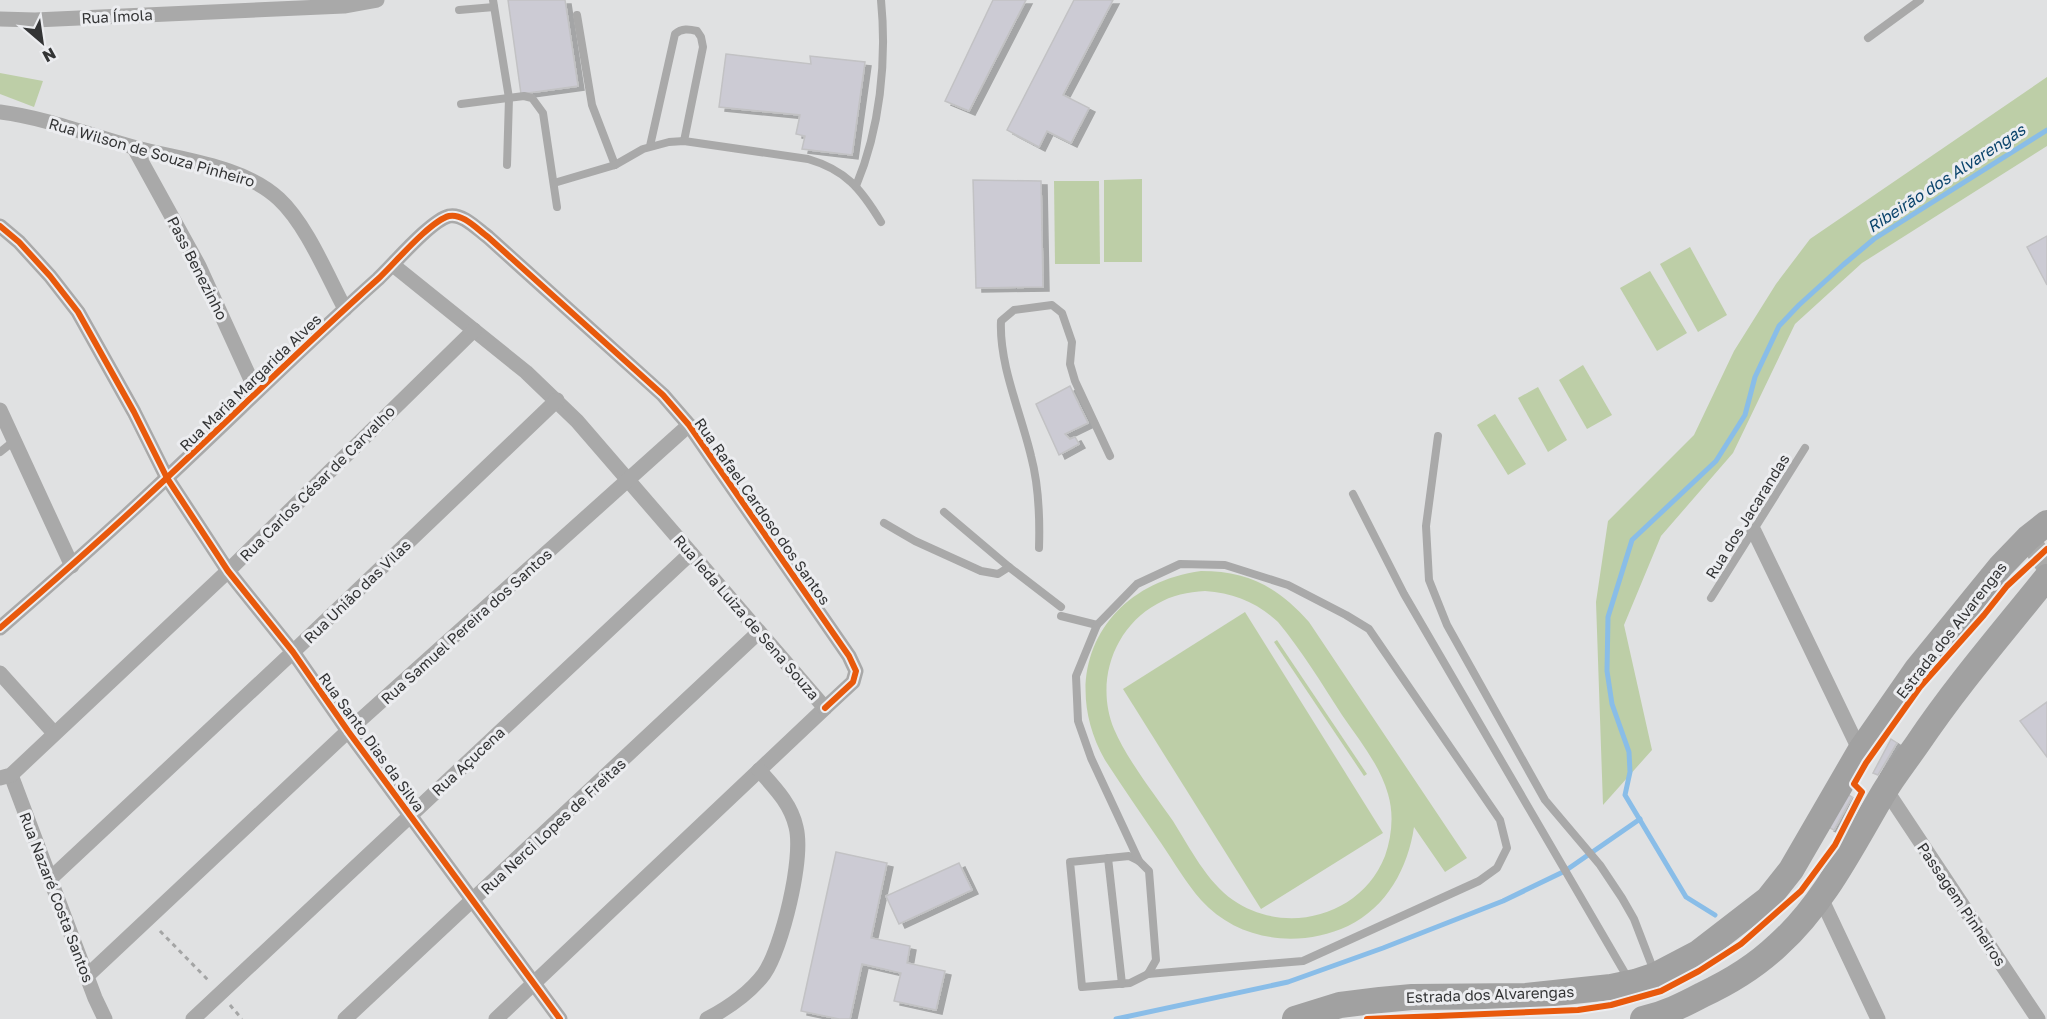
<svg xmlns="http://www.w3.org/2000/svg" width="2047" height="1019" viewBox="0 0 2047 1019" font-family="'Golos Text',sans-serif">
	<style>
		.green { fill: #bdcea7; fill-rule: evenodd }
		.lines { fill: none; stroke-linecap: round; stroke-linejoin: round }
		.stream { stroke: #89bde8; stroke-width: 5 }
		.building { fill: #cccbd4; stroke: #c2c2c4; stroke-width: 1.5; filter: url(#shadow) }
		.path { stroke: #a4a5a5; stroke-width: 3; stroke-dasharray: 4.5 4.5; stroke-linecap: butt }
		.lane { stroke: #a9a9a9; stroke-width: 8 }
		.street { stroke: #a9a9a9; stroke-width: 15 }
		.secondary { stroke: #a9a9a8; stroke-width: 22 }
		.primary { stroke: #a1a1a1; stroke-width: 26 }
		.cycleway-casing { stroke: #ecedf0; stroke-width: 10 }
		.cycleway { stroke: #e8590c; stroke-width: 6 }
		.labels { text-anchor: middle; dominant-baseline: central; stroke-width: 6; stroke-linejoin: round; paint-order: stroke }
		.street-label { font-size: 15px; fill: #333435; stroke: #ecedf0 }
		.water-label { font-size: 16px; font-style: italic; fill: #0b446c; stroke: #ecedf0 }
	</style>
	<defs>
		<filter id="shadow"><feDropShadow dx="6" dy="4" stdDeviation="0" flood-color="#0004"/></filter>
	</defs>
	<rect width="100%" height="100%" fill="#e0e1e2"/>
	<!-- green -->
	<g class="green">
		<path d="M0,73L43,81L34,107L0,94Z"/>
		<path d="M2047,77V146L1862,263L1795,324L1733,453L1661,536L1624,625L1652,750L1603,805L1596,602L1608,521L1694,435L1734,351L1776,284L1810,239Z"/>
		<path d="M1142,179V262H1104V180Z"/>
		<path d="M1054,181H1099L1100,264H1055Z"/>
		<path d="M1690,247L1727,315L1698,332L1660,264Z"/>
		<path d="M1650,271L1687,333L1657,351L1620,288Z"/>
		<path d="M1583,365L1612,415L1587,429L1559,380Z"/>
		<path d="M1538,387L1567,440L1548,452L1518,398Z"/>
		<path d="M1495,414L1526,464L1508,475L1477,425Z"/>
		<path d="M1201,571C1248,571 1278,587 1309,622L1467,858L1445,872L1414,827C1408,868 1387,907 1348,926C1298,949 1238,941 1201,900C1186,883 1174,862 1161,843C1142,815 1123,788 1105,760C1056,673 1104,584 1201,571ZM1205,591C1234,593 1256,602 1278,622C1302,651 1322,684 1342,715C1359,740 1380,765 1388,794C1394,814 1392,836 1385,856C1361,917 1285,936 1233,900C1207,882 1190,848 1173,821C1155,795 1126,758 1114,729C1095,683 1113,628 1157,604C1172,595 1188,592 1205,591Z"/>
		<path d="M1245,612L1383,833L1261,909L1123,689Z"/>
		<path d="M1277,640L1367,774L1364,776L1274,642Z"/>
	</g>
	<g class="lines">
		<!-- stream -->
		<g class="stream">
			<path d="M1715,915L1686,897L1625,795L1630,772L1629,752L1612,704L1607,671L1608,617L1632,540L1716,461L1745,415L1755,377L1779,326L1799,305L1843,265L1874,239L2047,130"/>
			<path d="M1116,1019L1288,982L1383,948L1503,901L1565,871L1640,819"/>
		</g>
	</g>
	<!-- building -->
	<g class="building">
		<path d="M508,0H565L578,86L521,94Z"/>
		<path d="M993,0H1026L969,111L945,101Z"/>
		<path d="M1074,0H1113L1063,95L1089,108L1071,143L1047,131L1039,147L1007,130Z"/>
		<path d="M726,54L811,64L810,56L865,62L852,155L802,149L805,136L796,134L800,115L719,107Z"/>
		<path d="M973,180L1041,181L1043,287L976,288Z"/>
		<path d="M2047,236V285L2027,247Z"/>
		<path d="M1070,386L1088,423L1065,434L1070,439L1075,437L1079,444L1059,455L1036,404Z"/>
		<path d="M2047,702V757L2020,721Z"/>
		<path d="M1891,739L1897,743L1878,775L1873,773Z"/>
		<path d="M1847,794L1852,797L1834,830L1828,827Z"/>
		<path d="M836,852L887,863L871,938L910,946L907,963L945,971L936,1010L894,1001L901,973L862,964L850,1019H839L801,1011Z"/>
		<path d="M959,863L972,890L899,924L886,896Z"/>
	</g>
	<g class="lines">
		<!-- path -->
		<g class="path">
			<path d="M160,931L210,982"/>
			<path d="M230,1005L242,1019"/>
		</g>
		<!-- lane -->
		<g class="lane">
			<path d="M493,0L509,98L507,165"/>
			<path d="M459,10L494,7"/>
			<path d="M577,15L592,105L615,165"/>
			<path d="M1868,38L1920,0"/>
			<path d="M461,104L524,96L532,98L543,113L557,207"/>
			<path d="M650,146L675,34C682,28 689,29 697,31L701,37L703,47L684,141"/>
			<path d="M554,183L615,165L643,149L669,142L684,141L808,159C846,170 861,189 881,222"/>
			<path d="M856,186C880,129 887,61 881,0"/>
			<path d="M1438,436L1426,526L1429,580L1447,625L1545,800L1600,865L1622,898L1634,919L1654,971"/>
			<path d="M0,452L14,441"/>
			<path d="M1353,494L1404,594L1629,980"/>
			<path d="M884,523L915,541L981,571L998,574L1009,567L944,512"/>
			<path d="M1039,548C1040,516 1039,486 1031,456C1021,413 999,365 1001,321L1014,310L1052,305L1062,313L1072,342L1070,364L1075,381L1110,456"/>
			<path d="M1009,567L1061,607"/>
			<path d="M1711,598L1805,448"/>
			<path d="M1061,616L1097,625"/>
			<path d="M1129,856L1139,861L1149,871L1156,960L1148,974L1130,983L1082,987L1070,862Z"/>
			<path d="M1108,858L1122,984"/>
			<path d="M1139,861L1091,758L1078,721L1076,676L1097,625L1137,584L1180,564L1225,565L1288,585L1346,615L1369,629L1500,820L1507,848L1497,868L1479,881L1303,961L1148,974"/>
		</g>
		<!-- street -->
		<g class="street">
			<path d="M0,19L35,20L344,6L377,0"/>
			<path d="M0,112C46,118 89,135 133,147C179,160 243,165 279,199C306,224 327,275 345,309"/>
			<path d="M134,148L199,266L256,391"/>
			<path d="M0,226L19,242L50,276L78,312L134,412L167,478L228,571L293,652L348,731L560,1019"/>
			<path d="M393,265L526,372L577,421L825,708L496,1019"/>
			<path d="M0,410L72,566"/>
			<path d="M1754,531L1860,751"/>
			<path d="M0,628C53,582 105,536 156,488C230,419 302,347 378,279C394,264 430,221 449,216C463,213 478,230 488,237L663,395L689,425L849,656L856,671L853,682L825,708"/>
			<path d="M0,673L54,733"/>
			<path d="M11,775L95,998L105,1019"/>
			<path d="M0,778L11,775L228,571L474,330"/>
			<path d="M1886,790L2038,1019"/>
			<path d="M50,879L293,652L557,400"/>
			<path d="M1820,896L1878,1019"/>
			<path d="M87,976L348,731L689,425"/>
			<path d="M193,1019L691,553"/>
			<path d="M345,1019L759,632"/>
			<path d="M707,1019C728,1008 749,994 764,974C782,948 804,858 796,827C791,804 775,788 759,770"/>
		</g>
		<!-- secondary -->
		<path class="secondary" d="M2028,538L2047,566"/>
		<!-- primary -->
		<g class="primary">
			<path d="M1295,1019L1340,1005L1380,1000L1412,997L1526,996L1611,987L1635,982L1656,975L1698,953L1768,899L1791,870L1860,751L1917,669L2001,566L2028,538L2047,523"/>
			<path d="M1643,1019C1665,1014 1683,1005 1702,995C1730,982 1756,966 1778,945C1824,904 1853,844 1884,792C1894,775 1907,759 1918,743C1957,685 2003,632 2047,577"/>
		</g>
		<!-- cycleway casing -->
		<g class="cycleway-casing">
			<g id="cycleway">
				<path d="M0,226L19,242L50,276L78,312L134,412L167,478L228,571L293,652L348,731L560,1019"/>
				<path d="M0,628C53,582 105,536 156,488C230,419 302,347 378,279C394,264 430,221 449,216C463,213 478,230 488,237L663,395L689,425L849,656L856,671L853,682L825,708"/>
				<path d="M1367,1019L1578,1010L1611,1005L1661,991L1699,971L1741,944L1801,891L1835,845L1862,792L1854,784L1866,763L1920,687L1984,615L2007,586L2047,549"/>
			</g>
		</g>
		<!-- cycleway -->
		<use href="#cycleway" class="cycleway"/>
	</g>
	<g class="labels">
		<!-- street labels -->
		<g class="street-label">
			<text transform="translate(117 16) rotate(-3)">Rua Ímola</text>
			<text transform="translate(152 152) rotate(16)">Rua Wilson de Souza Pinheiro</text>
			<text transform="translate(198 268) rotate(63)">Pass Benezinho</text>
			<text transform="translate(250 382) rotate(-44)">Rua Maria Margarida Alves</text>
			<text transform="translate(317 483) rotate(-45)">Rua Carlos César de Carvalho</text>
			<text transform="translate(763 511) rotate(55)">Rua Rafael Cardoso dos Santos</text>
			<text transform="translate(1747 516) rotate(-58)">Rua dos Jacarandas</text>
			<text transform="translate(357 591) rotate(-44)">Rua União das Vilas</text>
			<text transform="translate(747 617) rotate(49)">Rua Ieda Luiza de Sena Souza</text>
			<text transform="translate(466 626) rotate(-42)">Rua Samuel Pereira dos Santos</text>
			<text transform="translate(1951 630) rotate(-52)">Estrada dos Alvarengas</text>
			<text transform="translate(372 742) rotate(54)">Rua Santo Dias da Silva</text>
			<text transform="translate(468 761) rotate(-43)">Rua Açucena</text>
			<text transform="translate(553 826) rotate(-43)">Rua Nerci Lopes de Freitas</text>
			<text transform="translate(57 897) rotate(69)">Rua Nazaré Costa Santos</text>
			<text transform="translate(1962 904) rotate(56)">Passagem Pinheiros</text>
			<text transform="translate(1490 994) rotate(-2)">Estrada dos Alvarengas</text>
		</g>
		<!-- water labels -->
		<g class="water-label">
			<text transform="translate(1946 178) rotate(-33)">Ribeirão dos Alvarengas</text>
		</g>
	</g>
	<!-- north arrow -->
	<g transform="translate(42 42) rotate(151)" stroke="#ecedf0" stroke-width="4.5" paint-order="stroke">
	<path d="M0-4.5L10 22L0 15L-10 22Z" fill="#333435"/>
	<text y="-9" font-size="16" font-weight="bold" text-anchor="middle" fill="#333435">N</text>
	</g>
</svg>
